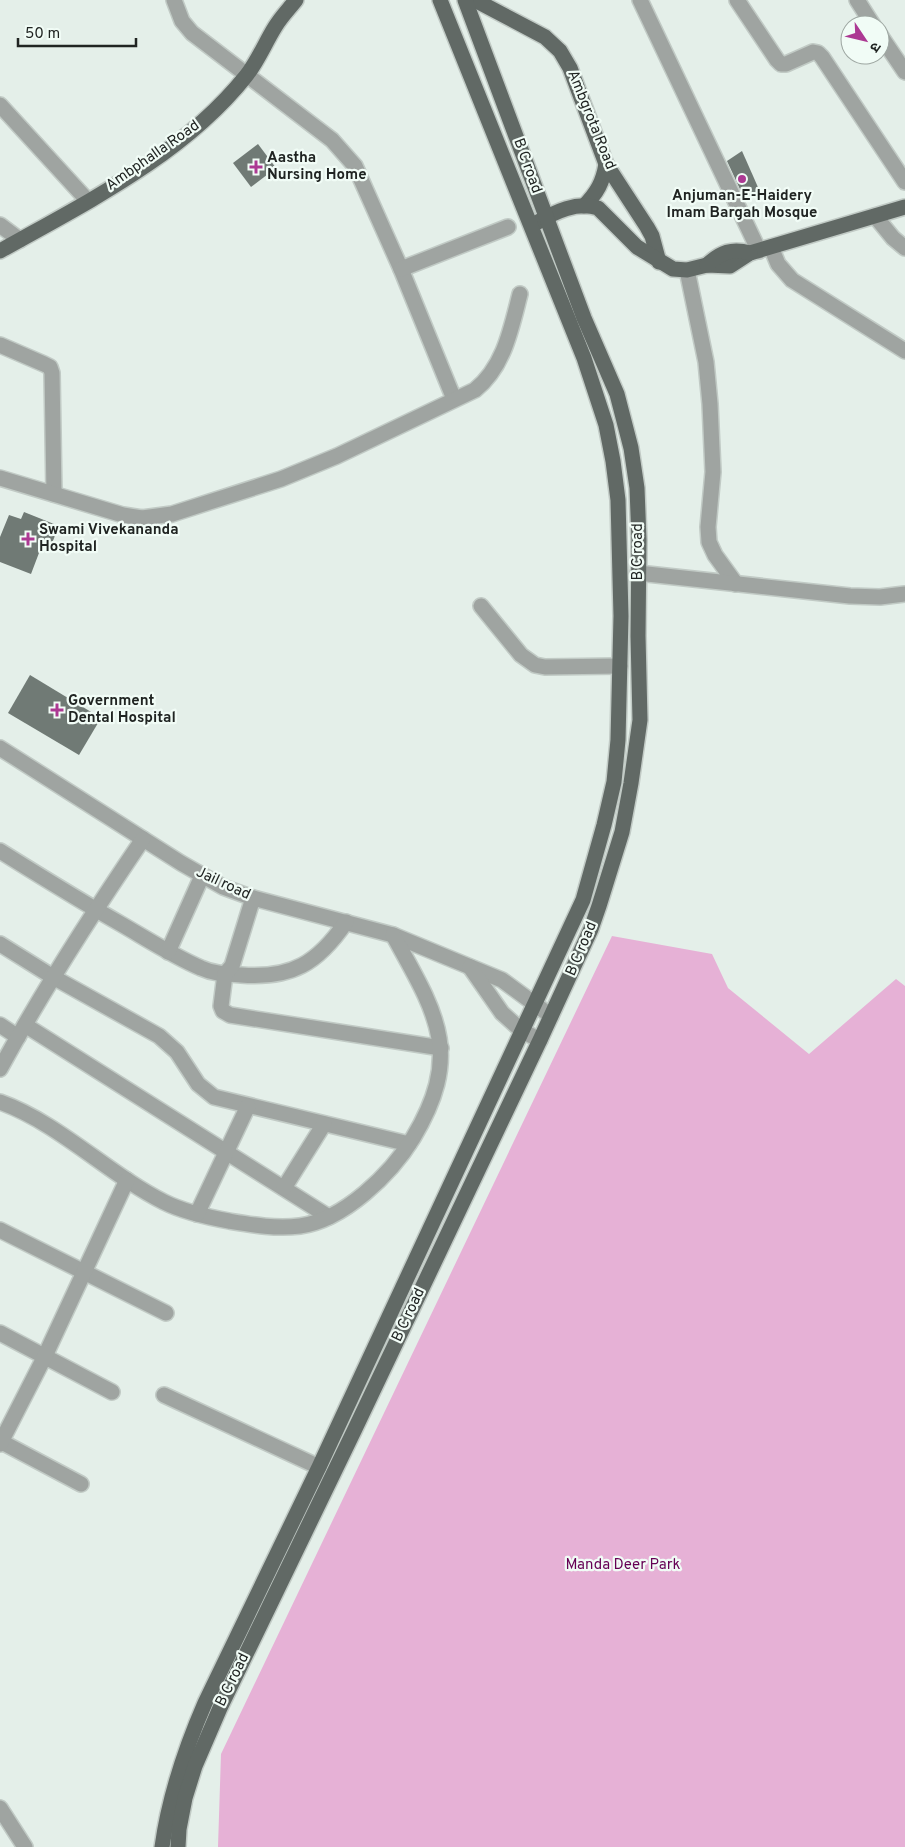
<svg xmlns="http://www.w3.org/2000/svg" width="905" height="1847" viewBox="0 0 905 1847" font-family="Overpass,'Noto Sans Devanagari',sans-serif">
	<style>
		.green { fill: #e6b1d6 }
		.building { fill: #707a75 }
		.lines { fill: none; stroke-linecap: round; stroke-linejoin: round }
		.minor-casing { stroke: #c1cac5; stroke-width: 18 }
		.major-casing { stroke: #c1cac5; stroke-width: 18 }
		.minor { stroke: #9fa4a1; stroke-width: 15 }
		.major { stroke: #616965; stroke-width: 15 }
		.poi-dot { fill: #ac3993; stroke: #f1fcf6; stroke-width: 2 }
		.labels { text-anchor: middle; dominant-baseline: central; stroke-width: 4.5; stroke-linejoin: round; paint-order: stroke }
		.street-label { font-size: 15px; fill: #202422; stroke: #f1fcf6 }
		.poi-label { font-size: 15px; font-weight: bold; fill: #202422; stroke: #f1fcf6; text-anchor: start }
		.park-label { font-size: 15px; fill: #650054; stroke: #f1fcf6 }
	</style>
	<rect width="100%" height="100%" fill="#e4efe9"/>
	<!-- green -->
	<path class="green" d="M612,936L712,954L728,988L809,1054L896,979L905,986V1847H218L221,1754Z"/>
	<!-- building -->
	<g class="building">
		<path d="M258,144L276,168L251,187L233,163Z"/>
		<path d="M742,151L761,194L745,200L727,161Z"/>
		<path d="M24,512L59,526L50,548L42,545L31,574L0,562V537L9,515L21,519Z"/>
		<path d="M30,675L101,718L79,755L8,713Z"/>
	</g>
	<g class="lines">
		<!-- minor casing -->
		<g class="minor-casing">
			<g id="minor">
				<path d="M174,0L182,21L192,33L332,140L355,166L401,269L454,399"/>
				<path d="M640,0L759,251"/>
				<path d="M737,0L777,60L781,64H786L813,52L818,53L822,57L905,182"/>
				<path d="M857,0L873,25"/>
				<path d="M880,35L905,72"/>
				<path d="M0,105L88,201"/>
				<path d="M875,216L893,238L905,248"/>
				<path d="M0,225L20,240"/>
				<path d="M771,247L778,264L792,280L905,351"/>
				<path d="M401,269L508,227"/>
				<path d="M687,270L706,362L710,404L713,472L708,527L709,542L715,555L736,584"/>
				<path d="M0,345L44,364L50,367L52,373L54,494"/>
				<path d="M0,478L123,515L142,518L172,514L281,479L337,456L475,390C504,367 511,329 520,294"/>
				<path d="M638,573L850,596L880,597L905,594"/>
				<path d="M481,606L521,655L535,665L545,667L620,666"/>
				<path d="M0,748L181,863L223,887L253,898L393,935L502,980L551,1016"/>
				<path d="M0,851C40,876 80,901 121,924C147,939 173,956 201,968C214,974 227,974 241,975C292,979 318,963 346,922"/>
				<path d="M253,898L232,966L225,974L221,1006L223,1011L230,1015L441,1048"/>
				<path d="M0,944L53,977L159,1036L177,1052L198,1084L214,1097L409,1144"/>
				<path d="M168,952L202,876"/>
				<path d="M470,967L502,1013L522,1031L540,1040"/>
				<path d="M0,1025L18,1037"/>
				<path d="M25,1025L329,1217"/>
				<path d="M0,1069C43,990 92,914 143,839"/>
				<path d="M0,1102C59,1123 108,1174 164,1202C184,1212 207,1217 229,1221C253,1225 276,1229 300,1226C344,1220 391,1174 413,1138C464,1053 436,1013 393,935"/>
				<path d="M284,1188L324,1124"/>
				<path d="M197,1214L248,1106"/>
				<path d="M0,1230L166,1313"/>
				<path d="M0,1333L112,1392"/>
				<path d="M164,1395L319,1467"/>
				<path d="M0,1441L81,1484"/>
				<path d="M0,1444L44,1358L127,1180"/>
				<path d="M0,1808L25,1847"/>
			</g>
		</g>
		<!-- major casing -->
		<g class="major-casing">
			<g id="major">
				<path d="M475,0L545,37L560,51L570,68L606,164L647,227L652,236L659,262"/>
				<path d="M584,206C597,193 603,182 606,164"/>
				<path d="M538,222C555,212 577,201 598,208L637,247L673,269L687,270L707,265L730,266L750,253L905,207"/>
				<path d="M0,251C87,202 183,155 246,76C258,61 265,43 275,27C281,17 289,9 296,0"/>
				<path d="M707,265C721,252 732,248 750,253"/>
				<path d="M162,1847C169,1797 185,1749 205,1703L319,1467L583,900L604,825L614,782L618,740L621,616L618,500L613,461L606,425L584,358L440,0"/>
				<path d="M178,1847L179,1829L185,1798L195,1766L220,1708L354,1431L540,1040L591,929L599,906L622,832L631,783L640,720L638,636L639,540L637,488L631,448L617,394L584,318L465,0"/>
			</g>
		</g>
		<!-- minor -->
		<use href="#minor" class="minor"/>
		<!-- major -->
		<use href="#major" class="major"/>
	</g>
	<!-- markers -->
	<g class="poi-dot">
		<path d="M253.5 159.5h5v5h5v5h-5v5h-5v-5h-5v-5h5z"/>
		<circle cx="742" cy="179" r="5"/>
		<path d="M25.5 531.5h5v5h5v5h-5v5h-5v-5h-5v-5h5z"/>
		<path d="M54.5 702.5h5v5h5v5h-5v5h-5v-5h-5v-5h5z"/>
	</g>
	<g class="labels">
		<!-- street labels -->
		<g class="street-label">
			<text transform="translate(591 120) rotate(68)">Ambgrota Road</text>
			<text transform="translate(153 156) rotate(-35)">Ambphalla Road</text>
			<text transform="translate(527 166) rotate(70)">B C road</text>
			<text transform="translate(638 552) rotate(-90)">B C road</text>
			<text transform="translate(223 884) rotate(25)">Jail road</text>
			<text transform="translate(582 949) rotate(-67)">B C road</text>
			<text transform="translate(409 1315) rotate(-65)">B C road</text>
			<text transform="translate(233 1680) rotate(-64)">B C road</text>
		</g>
		<!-- poi labels -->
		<g class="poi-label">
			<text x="267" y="158">Aastha<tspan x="267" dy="17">Nursing Home</tspan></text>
			<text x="742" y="196" text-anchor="middle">Anjuman-E-Haidery<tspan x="742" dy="17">Imam Bargah Mosque</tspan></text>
			<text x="39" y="530">Swami Vivekananda<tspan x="39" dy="17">Hospital</tspan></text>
			<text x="68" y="701">Government<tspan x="68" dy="17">Dental Hospital</tspan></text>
		</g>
		<!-- park labels -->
		<g class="park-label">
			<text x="623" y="1565">Manda Deer Park</text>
		</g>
	</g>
	<!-- north arrow -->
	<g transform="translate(865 40) rotate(125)"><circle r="24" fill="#f1fcf6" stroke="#9da6a1"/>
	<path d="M0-4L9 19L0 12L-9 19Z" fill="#ac3993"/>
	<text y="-8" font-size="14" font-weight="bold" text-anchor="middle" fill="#202422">उ</text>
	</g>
	<!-- scale -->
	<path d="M18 38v8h118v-8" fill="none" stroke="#202422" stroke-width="2.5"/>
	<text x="25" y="38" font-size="15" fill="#202422" stroke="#f1fcf6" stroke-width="4" paint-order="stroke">50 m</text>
</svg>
